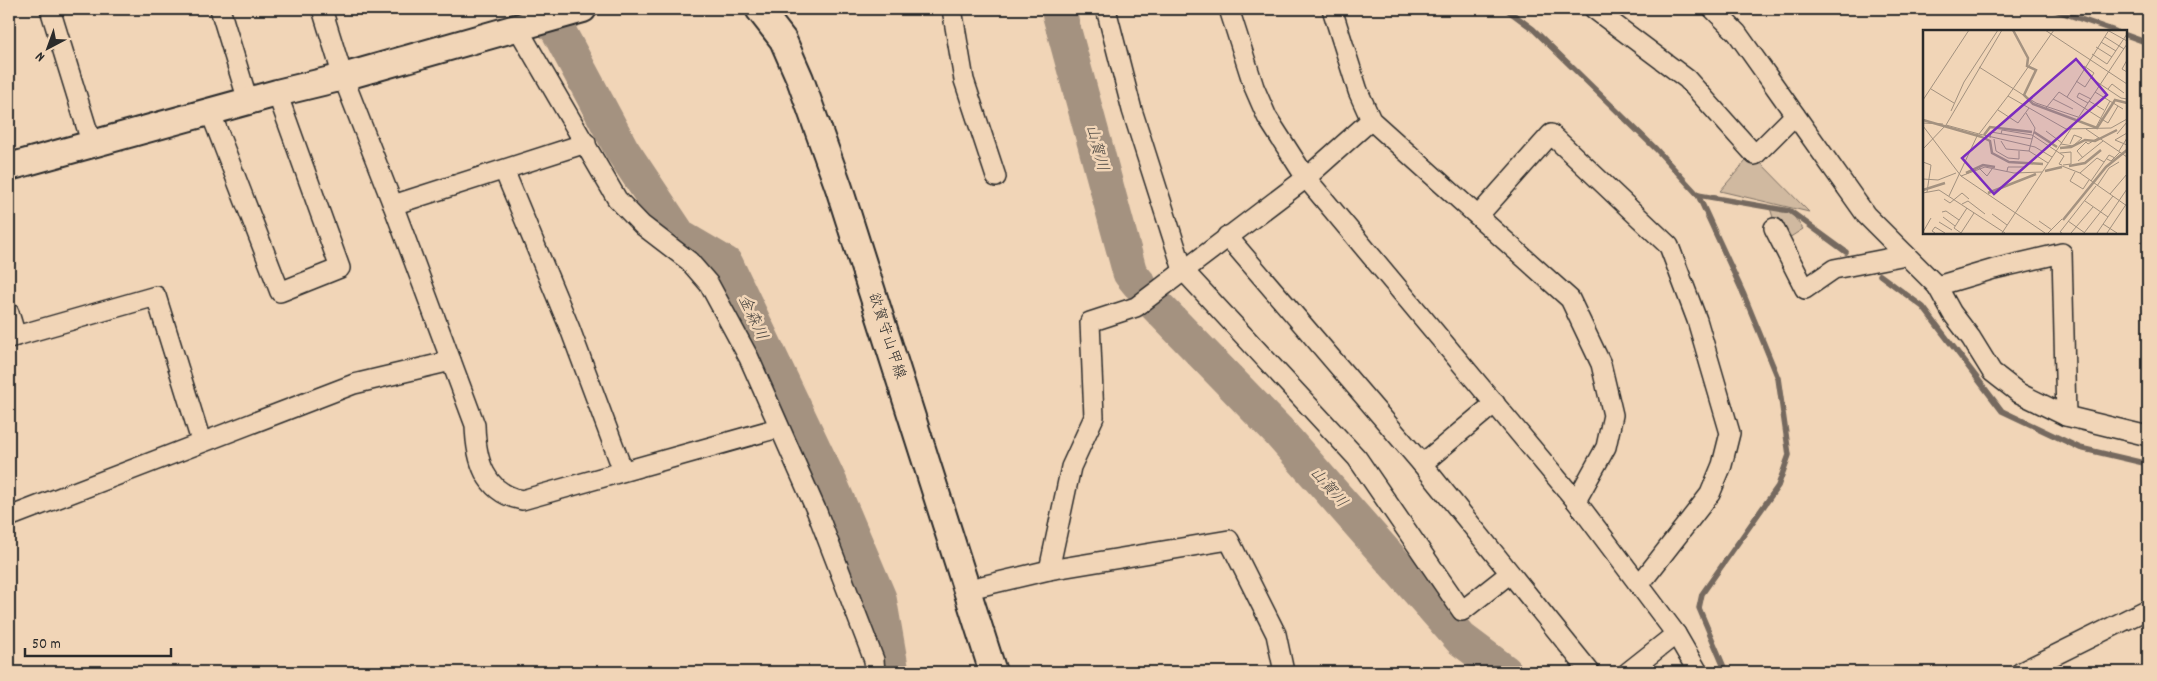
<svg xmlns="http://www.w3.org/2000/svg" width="2157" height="681" viewBox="0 0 2157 681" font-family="Dekko,'Klee One',sans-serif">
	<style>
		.green { fill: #d0b9a0; stroke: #7e7266 }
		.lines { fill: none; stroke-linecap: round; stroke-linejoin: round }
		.stream { stroke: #74695e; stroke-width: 5.5 }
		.river { stroke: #a49280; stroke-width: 35 }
		.street-casing { stroke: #2b2b2b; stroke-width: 22 }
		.secondary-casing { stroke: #2b2b2b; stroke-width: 30 }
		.street { stroke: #f1d5b7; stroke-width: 19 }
		.secondary { stroke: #f1d5b7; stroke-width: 26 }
		.labels { text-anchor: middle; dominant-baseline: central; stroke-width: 5; stroke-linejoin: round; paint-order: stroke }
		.street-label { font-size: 15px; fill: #2b2b2b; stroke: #f1d5b7 }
		.water-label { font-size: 16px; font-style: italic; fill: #494540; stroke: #f1d5b7 }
		.inset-river { fill: none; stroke: #a49280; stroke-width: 2.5 }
		.inset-road { fill: none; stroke: #a2917f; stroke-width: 1 }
		.view { fill: #7b2cbf; fill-opacity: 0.15; stroke: #7b2cbf; stroke-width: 2.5 }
		.inset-edge { fill: none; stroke: #2b2b2b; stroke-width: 2.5 }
	</style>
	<rect width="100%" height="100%" fill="#f1d5b7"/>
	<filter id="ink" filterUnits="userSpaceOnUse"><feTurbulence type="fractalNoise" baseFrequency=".02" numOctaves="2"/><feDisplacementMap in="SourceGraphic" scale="10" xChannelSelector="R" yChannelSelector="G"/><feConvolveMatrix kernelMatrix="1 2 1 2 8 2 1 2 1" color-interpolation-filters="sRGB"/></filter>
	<g filter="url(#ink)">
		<!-- green -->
		<g class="green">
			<path d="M1752,154L1809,212L1720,191Z"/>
			<path d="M1770,208L1790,211L1803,229L1781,243Z"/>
		</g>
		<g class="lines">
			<!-- stream -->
			<g class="stream">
				<path d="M1506,9L1533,29L1656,149L1698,195L1744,295L1778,378L1789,455L1778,486L1702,594L1699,608L1726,672"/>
				<path d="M2052,9L2115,31"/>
				<path d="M2126,35L2148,43"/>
				<path d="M1698,195L1790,211L1846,252"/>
				<path d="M1880,275L1923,307L2002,411L2080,448L2148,464"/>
			</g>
			<!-- river -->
			<g class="river">
				<path d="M539,9L558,30L622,150L680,237L726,264L831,485L879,598L892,672"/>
				<path d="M1058,9L1130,273L1139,284"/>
				<path d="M1153,302L1278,431L1461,639L1505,672"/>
			</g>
			<!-- street casing -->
			<g class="street-casing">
				<g id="street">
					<path d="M50,9L92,145"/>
					<path d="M220,9L248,101"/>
					<path d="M322,9L343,77L393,205L475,425C476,459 484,493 522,500L778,428"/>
					<path d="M952,9L964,80L996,177"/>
					<path d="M1106,9L1132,110L1183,270L1357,458L1462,611L1509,574"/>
					<path d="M1229,9L1254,87L1267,117L1306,178L1576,501L1676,634L1698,672"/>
					<path d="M1332,9L1358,91L1371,120L1570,299L1601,364L1613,415L1606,447L1576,501"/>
					<path d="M1594,9L1687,79L1755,155L1795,115"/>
					<path d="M1713,9L1737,33L1866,215L1937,286L1952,313L1971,338L1992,372L2019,393L2066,416L2148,436"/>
					<path d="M517,27L617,199L642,225L689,261L709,284L749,358L817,512L874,660L875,672"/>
					<path d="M210,111L280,292L340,268L277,93"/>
					<path d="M504,170L570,329L623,471"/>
					<path d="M393,205L586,143"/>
					<path d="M1479,215L1551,134L1669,246L1697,320L1730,433L1722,465L1710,494L1640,584"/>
					<path d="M1774,228L1805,289L1834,269L1906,255"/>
					<path d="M1227,236L1422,464L1590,672"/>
					<path d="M1937,286L1994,269L2062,253L2066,416"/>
					<path d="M9,313L16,336"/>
					<path d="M9,338L156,296L201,441"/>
					<path d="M1422,464L1495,403"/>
					<path d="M9,517L354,384L451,361"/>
					<path d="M1049,570L1071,467L1094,417L1090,322L1136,307L1306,178L1371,120"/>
					<path d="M969,589L1049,570L1229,540L1276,634L1284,672"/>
					<path d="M1628,672L1676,634"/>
					<path d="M2021,672L2148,609"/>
				</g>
			</g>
			<!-- secondary casing -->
			<g class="secondary-casing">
				<g id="secondary">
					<path d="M759,9L783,40L800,79L839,188L993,672"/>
					<path d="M9,167L277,93L343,77L583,9"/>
				</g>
			</g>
			<!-- street -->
			<use href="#street" class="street"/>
			<!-- secondary -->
			<use href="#secondary" class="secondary"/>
		</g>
	</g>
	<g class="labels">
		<!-- street labels -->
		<g class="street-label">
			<text transform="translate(886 336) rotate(72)">欲賀守山甲線</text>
		</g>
		<!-- water labels -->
		<g class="water-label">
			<text transform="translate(1096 148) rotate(75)">山賀川</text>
			<text transform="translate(752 318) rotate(65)">金森川</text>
			<text transform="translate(1328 488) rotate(49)">山賀川</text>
		</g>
	</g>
	<!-- overview -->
	<g transform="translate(1923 30)">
		<rect width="204" height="204" fill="#f1d5b7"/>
		<path class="inset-river" d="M90,0L105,28L104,36L113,40L101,65L110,74L174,98L192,70L204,73M0,90L59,107M111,102L134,117M61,105L67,97L109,102M59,107L67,111L69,123L86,132L120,134M137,118L148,117L162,110L172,111L194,100M146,136L162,133L178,120M122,141L139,137M43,143L60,135L72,137M0,160L22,153M65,163L113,144M140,190L183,137L204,120"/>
		<path class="inset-road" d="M122,0L204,54M186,1L204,11M182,7L201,19M178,12L193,21M173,17L189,27M169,24L184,34L204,4M204,30L199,39L204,42M56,37L113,73L155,87M168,48L198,68L204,69M153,51L162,57L171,43L161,36M8,59L31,73M185,59L189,54L201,63M172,62L200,79M85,66L131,0M144,67L186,0M130,69L150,79M0,70L46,0M166,71L181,80M165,73L154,67L156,63L168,69M123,78L136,62L185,93L195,76M75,80L95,93L106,78M28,81L41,52L75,0M103,83L112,98L106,121M0,93L20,94M23,95L56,104L85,66L143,99L188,98L204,89M0,96L38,146L122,203M163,99L204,127M172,99L187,71M123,101L139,113M204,103L192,110L204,115M56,104L112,117L129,127M78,104L79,100L109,105L141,126L136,134L139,135M194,104L204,92M67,108L68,102L109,109M71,109L73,121L85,128L96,129V121M78,111L83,119L106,121L125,133M138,114L150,116L159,108L151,105L147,114M0,119L23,95L79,0M196,121L204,108M137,123L148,122V134L140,135M160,128L154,121L163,112L165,114L175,108M184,129L188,131L197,122M155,131L180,111M0,132L8,135L4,162M139,136L157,143L204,176M56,138L64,146L69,139M84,141L85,137H102M152,142L147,151L160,159L166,150M157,143L174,128L181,132M38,146L62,137L91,143L119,142M0,149L15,150L33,143M168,151L186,125L192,128M174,156L186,138L196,132M0,163L16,160L82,203M187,164L204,144M26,166L55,104M21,169L27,173L39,163L46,169M162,171L185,187M39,174L45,171L62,184M19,182L23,181L36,190M69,184L84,195M20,187L32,196M116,191L129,200M145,191L162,203M16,192L29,200M180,194L194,203M0,202L8,188M12,203L9,201L12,197L22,203M38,203L31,198L44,178M38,203L51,183M79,203L204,14M125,203L139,189M139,203L137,202L173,156M148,203L170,177M161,203L190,166M174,203L204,159M184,203L204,173"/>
		<path class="view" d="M153,29L184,65L71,164L39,128Z"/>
		<rect width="204" height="204" class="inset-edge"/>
	</g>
	<!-- margin -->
	<rect width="2157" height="681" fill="none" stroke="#f1d5b7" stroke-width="30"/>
	<rect x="15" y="15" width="2127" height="651" fill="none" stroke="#2b2b2b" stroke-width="2" filter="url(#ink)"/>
	<!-- north arrow -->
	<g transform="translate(48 48) rotate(221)" stroke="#f1d5b7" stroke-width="4" paint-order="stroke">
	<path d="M0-4L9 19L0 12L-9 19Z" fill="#2b2b2b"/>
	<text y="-8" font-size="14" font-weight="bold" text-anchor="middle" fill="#2b2b2b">N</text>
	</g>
	<!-- scale -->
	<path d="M25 648v8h146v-8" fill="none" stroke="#2b2b2b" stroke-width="2.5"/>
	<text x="32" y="648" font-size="15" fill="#2b2b2b" stroke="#f1d5b7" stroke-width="4" paint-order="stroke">50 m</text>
</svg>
